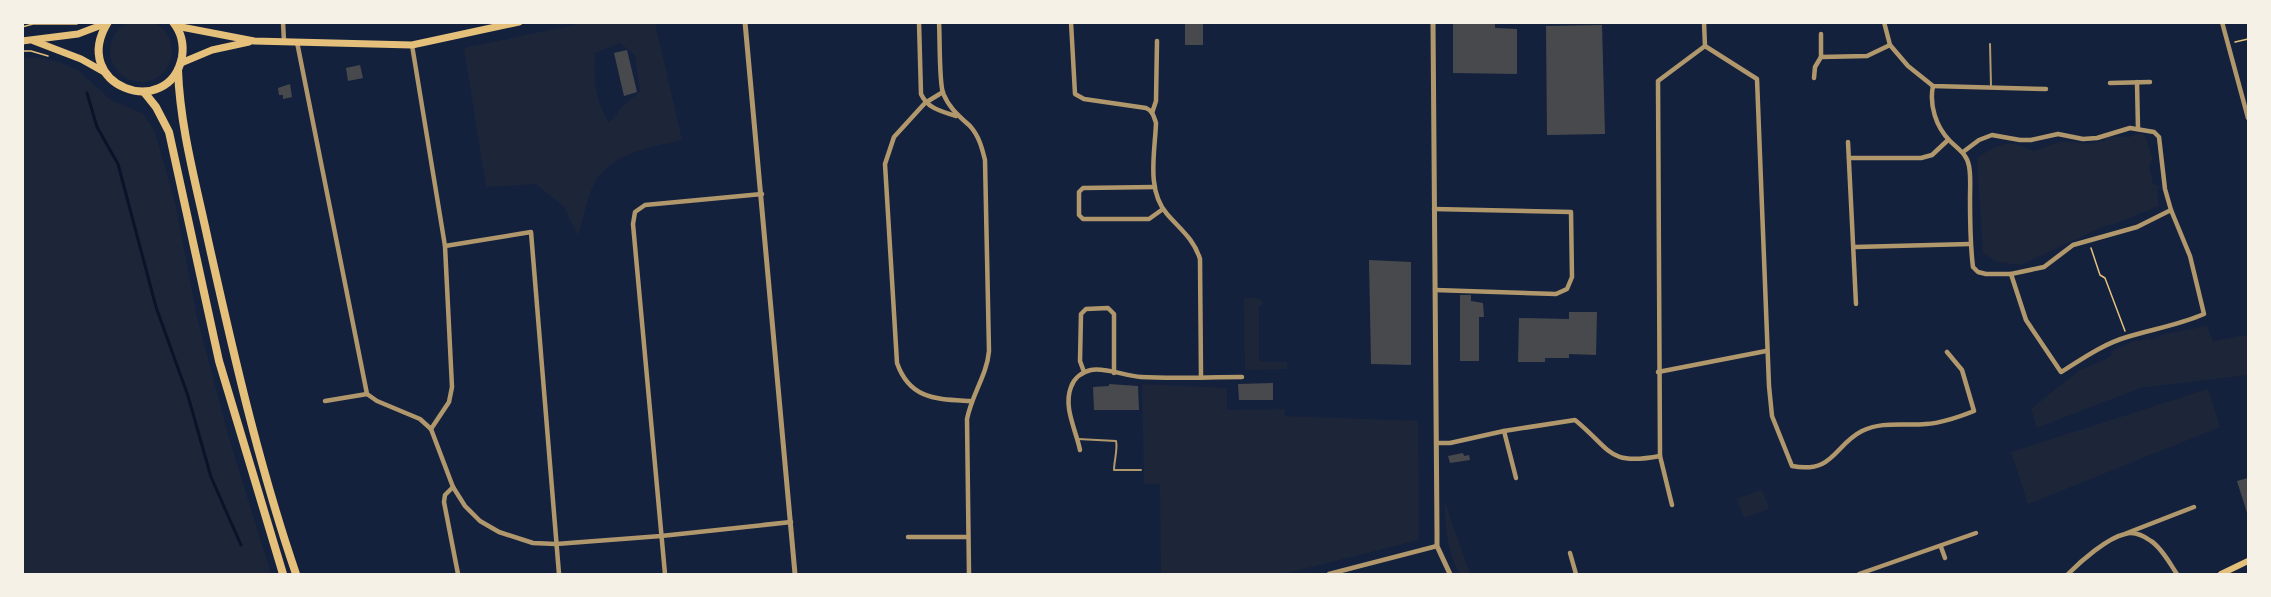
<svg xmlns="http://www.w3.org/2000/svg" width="2271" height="597" viewBox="0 0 2271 597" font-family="'Noto Sans',sans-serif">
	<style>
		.green { fill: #1d2539; fill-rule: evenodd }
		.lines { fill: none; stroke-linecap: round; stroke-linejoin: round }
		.stream { stroke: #0b132b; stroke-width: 3 }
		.building { fill: #48494c }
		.path { stroke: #e5c07b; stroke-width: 1.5 }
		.service { stroke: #b1986c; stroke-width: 2 }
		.minor { stroke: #b1986c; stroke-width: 4.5 }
		.tertiary { stroke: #b1986c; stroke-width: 5 }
		.secondary { stroke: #e5c07b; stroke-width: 6 }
		.primary { stroke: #e5c07b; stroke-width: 7 }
		.trunk { stroke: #e5c07b; stroke-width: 8 }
	</style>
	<rect width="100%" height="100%" fill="#14213d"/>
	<!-- green -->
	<g class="green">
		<circle cx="141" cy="51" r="31"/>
		<path d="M589,22L655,23L682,140C651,147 609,153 593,186C586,202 583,220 578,236L564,207L536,184L486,187L464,48ZM620,43L635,55L640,91L623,106L609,123C595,98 593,82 595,53Z"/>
		<path d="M37,57L59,62L78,70L111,100L143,114L155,132L175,203L197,317L229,438L271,574H23L22,58Z"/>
		<path d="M2140,133L2145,136L2153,159L2149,166L2153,184L2161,187L2157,189L2159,206L2114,224L2104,226L2021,265L1998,262L1983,253L1977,158C2003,142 2005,139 2034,151L2063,141L2087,144L2105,141L2106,137H2129Z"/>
		<path d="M1244,298H1256L1262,301V305L1259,306V361L1287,362V369L1245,370Z"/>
		<path d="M2207,326L2213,341L2247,335L2248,375L2140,388L2037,428L2031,409L2081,369H2084L2111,356L2112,351L2136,340L2141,341L2147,338L2151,340L2162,335Z"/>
		<path d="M1142,384L1227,388V410L1284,409L1285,416L1418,421L1419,540L1284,574H1161L1160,484H1144Z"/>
		<path d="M2208,389L2220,427L2028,504L2011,452Z"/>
		<path d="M1760,490L1763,492L1769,509L1744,518L1737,499Z"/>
		<path d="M1444,500L1470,574H1460C1446,551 1446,527 1444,500Z"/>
	</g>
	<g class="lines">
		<!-- stream -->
		<path class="stream" d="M87,93L97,127L118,164L156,307L188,396L211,477L241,545"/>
	</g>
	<!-- building -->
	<g class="building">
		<rect x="1185" y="22" width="18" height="23"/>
		<path d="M1453,22H1495V28L1517,29V74L1453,73Z"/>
		<path d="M1602,25L1605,134L1547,135L1546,26Z"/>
		<path d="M627,50L637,92L624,96L614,53Z"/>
		<path d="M360,65L363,78L348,81L346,68Z"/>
		<path d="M290,84L292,97L283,99V95H279L278,88Z"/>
		<path d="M1369,260L1411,262V365L1371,364Z"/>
		<path d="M1460,295H1471V301L1483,303L1484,317H1479V361H1460Z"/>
		<path d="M1569,312H1597L1596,355L1569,354V358H1545V362H1518L1519,318L1569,319Z"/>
		<path d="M1273,383V400H1239L1238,384Z"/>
		<path d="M1109,384L1138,386L1139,410H1094L1093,387L1109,386Z"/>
		<path d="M1463,453L1464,456L1469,455L1470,460L1450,463L1448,456Z"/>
		<path d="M2248,478V516L2237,481Z"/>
	</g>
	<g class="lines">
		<!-- path -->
		<g class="path">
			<path d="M22,27L33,24H77"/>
			<path d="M2235,42L2248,39"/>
			<path d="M22,51H31L48,56"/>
			<path d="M2091,248L2100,275L2105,278L2125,331"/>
		</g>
		<!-- service -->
		<g class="service">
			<path d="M1990,44L1991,86"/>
			<path d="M1078,439L1116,441C1118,448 1114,462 1114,470H1141"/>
		</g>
		<!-- minor -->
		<g class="minor">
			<path d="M283,22L284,41"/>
			<path d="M919,22L921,94C928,109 941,111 956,116"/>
			<path d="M939,22C940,38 939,81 943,93C949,108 959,116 970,126C979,136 982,148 985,160L989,351C987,375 972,394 967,419L969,574"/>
			<path d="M1071,22L1075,94L1084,99L1146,108C1153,111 1154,117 1156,123C1155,152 1146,190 1167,214C1180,229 1194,239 1200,259L1201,377"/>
			<path d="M1704,22L1705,46L1757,79L1769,386L1772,416L1792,466C1834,474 1834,445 1862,431C1882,421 1904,426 1926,424C1943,423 1959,417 1974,411L1962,370L1947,352"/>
			<path d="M1884,22L1890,45L1908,66L1933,86L2046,89"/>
			<path d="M2222,22L2248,118"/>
			<path d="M297,42L367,394"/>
			<path d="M412,45L445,246L452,387L449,402L431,429"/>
			<path d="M1821,57L1867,56L1890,45"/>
			<path d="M1814,78L1815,67L1821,57V34"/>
			<path d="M2137,82L2138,129"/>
			<path d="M2110,83L2150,82"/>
			<path d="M1933,86C1929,105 1936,127 1950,141C1958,149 1967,154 1969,166C1971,176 1970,188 1970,198C1970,221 1970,244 1973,267L1978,272L1986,274H2011L2044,267L2073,245L2137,227L2171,210"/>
			<path d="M943,92L925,103L894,137L885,164L897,363C910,400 937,399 970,401"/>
			<path d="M1152,113L1156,101L1157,41"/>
			<path d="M1848,142L1856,304"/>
			<path d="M1963,152L1979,140L1992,135L2020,140H2031L2058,134L2083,139L2097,138L2130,128L2154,132L2159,137L2165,189L2171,210L2190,256L2204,314C2179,325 2153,329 2127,337C2103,344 2082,359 2061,372L2026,320L2011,274"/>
			<path d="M1849,158H1921L1932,155L1948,140"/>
			<path d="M1155,187L1083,188L1079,192V215L1083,219H1149L1163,209"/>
			<path d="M1434,209L1571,212L1572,277L1567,289L1556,294L1435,290"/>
			<path d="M445,246L531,232L559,574"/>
			<path d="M1855,247L1970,244"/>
			<path d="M1084,372L1080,361L1081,314L1086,309L1108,308L1114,314V373"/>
			<path d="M1658,372L1766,351"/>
			<path d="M325,401L367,394L377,401L420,419L431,429L453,487L465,506L480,521L499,532L533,543L556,544L661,536L791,522"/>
			<path d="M1504,431L1516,478"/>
			<path d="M1436,443H1450L1504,431L1575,420C1612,450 1607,466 1660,456"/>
			<path d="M1080,450C1076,430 1063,407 1071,387C1074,378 1082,372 1091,370C1104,367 1126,376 1141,377C1174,379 1208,377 1242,377"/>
			<path d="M453,487L445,495L444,502L458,574"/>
			<path d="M1672,505L1660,456L1658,81L1705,46"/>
			<path d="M2127,533L2194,507"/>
			<path d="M908,537H968"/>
			<path d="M1941,547L1945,558"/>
			<path d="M1570,553L1576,574"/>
			<path d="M665,574L633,224L635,212L645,205L762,194"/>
			<path d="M1329,574L1437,546"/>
			<path d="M1859,574L1976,533"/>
			<path d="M2068,574C2081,561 2107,538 2125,534C2134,531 2144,536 2151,541C2162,548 2170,564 2177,574"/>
		</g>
		<!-- tertiary -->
		<g class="tertiary">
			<path d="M745,22L795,574"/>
			<path d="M1433,22L1437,533V546L1450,574"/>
		</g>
		<!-- secondary -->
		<path class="secondary" d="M2221,574L2248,561"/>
		<!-- primary -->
		<g class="primary">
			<path d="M176,26L254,41L412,45L519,22"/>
			<path d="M22,41L78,34L107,23"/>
			<path d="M34,41L81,59L106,73"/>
			<path d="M181,63L212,50L249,42"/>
		</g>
		<!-- trunk -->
		<g class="trunk">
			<path d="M108,22C68,86 169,122 182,57C184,45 181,32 173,22"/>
			<path d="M178,70C180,127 196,184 208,240C233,352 259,466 296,574"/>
			<path d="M144,92L156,107L169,132L219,361L283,574"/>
		</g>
	</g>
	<!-- border -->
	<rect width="2271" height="597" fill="none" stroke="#f6f1e7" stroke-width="48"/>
</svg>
